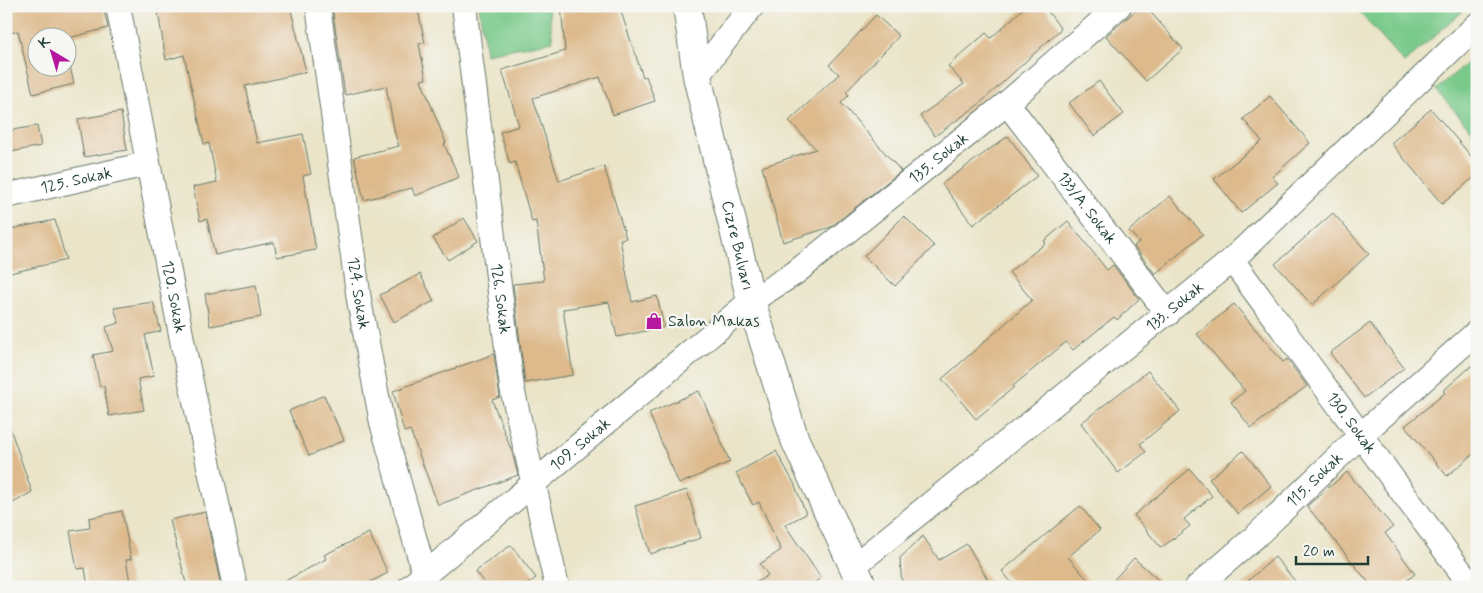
<svg xmlns="http://www.w3.org/2000/svg" width="1483" height="593" viewBox="0 0 1483 593" font-family="Mynerve,sans-serif">
	<style>
		.green { fill: #7aca8b; stroke: #4c8460 }
		.building { fill: #ddb98b }
		.lines { fill: none; stroke-linecap: round; stroke-linejoin: round }
		.minor-casing { stroke: #667868; stroke-width: 26 }
		.major-casing { stroke: #667868; stroke-width: 30 }
		.minor { stroke: #fff; stroke-width: 24 }
		.major { stroke: #fff; stroke-width: 28 }
		.labels { text-anchor: middle; dominant-baseline: central; stroke-width: 5; stroke-linejoin: round; paint-order: stroke }
		.street-label { font-size: 16px; fill: #1f3d34; stroke: #f6f6f2 }
		.poi-label { font-size: 16px; fill: #1f3d34; stroke: #f6f6f2; text-anchor: start }
	</style>
	<rect width="100%" height="100%" fill="#f6f6f2"/>
	<filter id="ink" filterUnits="userSpaceOnUse"><feTurbulence type="fractalNoise" baseFrequency=".02" numOctaves="2"/><feDisplacementMap in="SourceGraphic" scale="10" xChannelSelector="R" yChannelSelector="G"/><feConvolveMatrix kernelMatrix="1 2 1 2 8 2 1 2 1" color-interpolation-filters="sRGB"/></filter>
	<filter id="wash" filterUnits="userSpaceOnUse"><feTurbulence type="fractalNoise" baseFrequency=".0096" numOctaves="4" result="noise"/><feDisplacementMap in="SourceGraphic" scale="20" xChannelSelector="R" yChannelSelector="G"/><feGaussianBlur stdDeviation="1.12" result="paint"/><feColorMatrix in="noise" values="0 0 0 0 0 0 0 0 0 0 0 0 0 0 0 0 0 1.4 0 .05"/><feComposite in="paint" operator="in"/></filter>
	<g filter="url(#wash)">
		<rect width="100%" height="100%" fill="#eae5c9"/>
		<!-- green -->
		<g class="green">
			<path d="M479,6H548L553,41L486,54Z"/>
			<path d="M1354,6H1458L1463,11L1404,63Z"/>
			<path d="M1477,54V136L1436,90Z"/>
		</g>
		<g id="blocks">
			<!-- building -->
			<g class="building">
				<path d="M6,6H103L108,28L68,38H38V68H68V57L74,84L33,94L18,31L6,34Z"/>
				<path d="M157,6H290L306,72L245,86L257,143L303,134L311,174L303,176L316,250L277,257L274,242L215,255L207,219L200,221L193,187L217,182L209,143L204,144L184,55L166,60Z"/>
				<path d="M332,6H417L425,43L419,44L426,79L421,80L446,143L444,144L459,177L415,196L412,188L364,200L354,157L399,146L395,134L386,86L345,95Z"/>
				<path d="M561,6H619L643,77L646,76L655,101L613,115L600,77L533,98L559,181L604,166L626,238L620,239L632,302L657,296L664,327L617,337L609,302L563,309L573,375L525,383L513,284L544,281L536,221L532,222L515,162L510,164L500,132L519,126L502,70L565,51Z"/>
				<path d="M1026,6H1044L1061,29L978,105L935,136L920,116L964,84L948,66L986,33L991,38Z"/>
				<path d="M1141,6H1145L1183,49L1146,81L1106,36Z"/>
				<path d="M876,15L899,36L846,92L849,95L841,103L901,171L831,227L783,242L762,167L816,149L789,121L839,74L829,65Z"/>
				<path d="M1099,81L1124,114L1094,136L1069,103Z"/>
				<path d="M1270,96L1310,143L1272,177L1278,183L1241,213L1214,179L1262,141L1243,119Z"/>
				<path d="M1431,109L1477,163V175L1442,204L1391,143Z"/>
				<path d="M121,112L127,150L84,157L78,119Z"/>
				<path d="M37,126L41,146L6,153V131Z"/>
				<path d="M1008,136L1037,176L973,225L942,184Z"/>
				<path d="M1170,196L1203,234L1155,274L1134,246L1139,242L1129,231Z"/>
				<path d="M1333,213L1369,254L1312,305L1275,264Z"/>
				<path d="M904,216L934,246L895,286L864,256Z"/>
				<path d="M464,218L478,241L448,260L433,238Z"/>
				<path d="M55,220L66,260L6,274V230Z"/>
				<path d="M1068,221L1107,270L1113,265L1139,299L1117,320L1114,317L1073,350L1066,342L1013,386L1014,387L976,419L942,379L1032,300L1009,272L1046,243L1044,241Z"/>
				<path d="M420,274L434,301L394,322L380,295Z"/>
				<path d="M256,285L261,317L210,326L205,294Z"/>
				<path d="M153,302L161,331L145,335L154,376L138,379L144,410L109,416L104,386L100,387L93,355L113,351L106,327L119,323L114,308Z"/>
				<path d="M1234,304L1283,362L1287,359L1307,386L1251,428L1231,402L1245,391L1197,334Z"/>
				<path d="M1370,323L1404,368L1364,398L1330,353Z"/>
				<path d="M494,354L500,397L492,400L512,452L518,475L438,505L410,430L404,432L393,391Z"/>
				<path d="M1477,361V451L1447,476L1405,426L1445,393L1443,391Z"/>
				<path d="M1148,371L1180,411L1140,444L1146,452L1118,473L1081,423Z"/>
				<path d="M699,391L730,462L679,484L649,413Z"/>
				<path d="M324,395L344,440L309,456L289,411Z"/>
				<path d="M6,425H9L32,492L6,507Z"/>
				<path d="M776,451L794,483L806,514L785,525L821,578L808,587H750L768,575L760,564L781,550L759,502L753,505L736,473Z"/>
				<path d="M1243,451L1271,486L1238,514L1209,479Z"/>
				<path d="M1190,469L1212,496L1184,519L1190,526L1161,548L1134,515Z"/>
				<path d="M1347,472L1393,527L1385,533L1415,574L1398,587H1372L1307,506Z"/>
				<path d="M687,490L701,538L650,554L635,506Z"/>
				<path d="M1080,506L1100,530L1068,557L1094,587H1015L1002,571Z"/>
				<path d="M122,511L131,559L126,560L131,587H88L85,568L77,569L70,531L90,528L89,518Z"/>
				<path d="M205,512L221,587H187L170,520Z"/>
				<path d="M369,533L388,573L360,587H274L326,559L324,555Z"/>
				<path d="M923,536L939,560L967,544L992,587H902L900,558Z"/>
				<path d="M511,545L536,578L524,587H487L475,571Z"/>
				<path d="M1275,557L1300,587H1241Z"/>
				<path d="M1134,558L1166,587H1107Z"/>
			</g>
		</g>
	</g>
	<g filter="url(#ink)">
		<use href="#blocks" fill-opacity="0" stroke="#667868" stroke-width="1"/>
		<g class="lines">
			<!-- minor casing -->
			<g class="minor-casing">
				<g id="minor">
					<path id="s1" d="M118,6L183,345L235,587"/>
					<path id="s2" d="M318,6L359,300L382,423L425,576"/>
					<path id="s3" d="M464,6L512,388L557,587"/>
					<path d="M697,76L752,6"/>
					<path id="s4" d="M1007,103L1168,314"/>
					<path id="s5" d="M6,196L147,164"/>
					<path id="s6" d="M1232,260L1472,587"/>
					<path id="s7" d="M855,565L1232,260L1477,25"/>
					<path id="s8" d="M410,587L751,301L795,273L1007,103L1119,6"/>
					<path id="s9" d="M1197,587L1256,536L1361,435L1477,332"/>
				</g>
			</g>
			<!-- major casing -->
			<g class="major-casing">
				<g id="major">
					<path id="s10" d="M687,6L697,76L751,301L795,440L863,587"/>
				</g>
			</g>
			<!-- minor -->
			<use href="#minor" class="minor"/>
			<!-- major -->
			<use href="#major" class="major"/>
		</g>
	</g>
	<!-- icons -->
	<defs>
		<g id="shop-bare" transform="scale(1.35)"><path d="M-5-2.5h2.3a2.7 3.5 0 0 1 5.4 0H5L5.5 6h-11ZM-1.5-2.5h3a1.5 2.3 0 0 0-3 0Z" fill="#b5179e" stroke="#f6f6f2" stroke-width="2.5" paint-order="stroke"/></g>
	</defs>
	<g fill-rule="evenodd">
		<use href="#shop-bare" x="654" y="321"/>
	</g>
	<g class="labels">
		<!-- street labels -->
		<g class="street-label">
			<text stroke="none"><textPath href="#s8" startOffset="681">135. Sokak</textPath></text>
			<text stroke="none"><textPath href="#s5" startOffset="72">125. Sokak</textPath></text>
			<text stroke="none"><textPath href="#s4" startOffset="132">133/A. Sokak</textPath></text>
			<text stroke="none"><textPath href="#s10" startOffset="245">Cizre Bulvarı</textPath></text>
			<text stroke="none"><textPath href="#s2" startOffset="290">124. Sokak</textPath></text>
			<text stroke="none"><textPath href="#s1" startOffset="296">120. Sokak</textPath></text>
			<text stroke="none"><textPath href="#s3" startOffset="295">126. Sokak</textPath></text>
			<text stroke="none"><textPath href="#s7" startOffset="411">133. Sokak</textPath></text>
			<text stroke="none"><textPath href="#s6" startOffset="202">130. Sokak</textPath></text>
			<text stroke="none"><textPath href="#s8" startOffset="222">109. Sokak</textPath></text>
			<text stroke="none"><textPath href="#s9" startOffset="159">115. Sokak</textPath></text>
		</g>
		<!-- poi labels -->
		<g class="poi-label">
			<text x="668" y="321">Salon Makas</text>
		</g>
	</g>
	<!-- margin -->
	<rect width="1483" height="593" fill="none" stroke="#f6f6f2" stroke-width="25"/>
	<!-- north arrow -->
	<g transform="translate(52 52) rotate(322)"><circle r="24" fill="#f6f6f2" stroke="#a0aca6"/>
	<path d="M0-4L9 19L0 12L-9 19Z" fill="#b5179e"/>
	<text y="-8" font-size="14" font-weight="bold" text-anchor="middle" fill="#1f3d34">K</text>
	</g>
	<!-- scale -->
	<path d="M1296 556v8h72v-8" fill="none" stroke="#1f3d34" stroke-width="2.5"/>
	<text x="1303" y="556" font-size="15" fill="#1f3d34" stroke="#f6f6f2" stroke-width="4" paint-order="stroke">20 m</text>
</svg>
